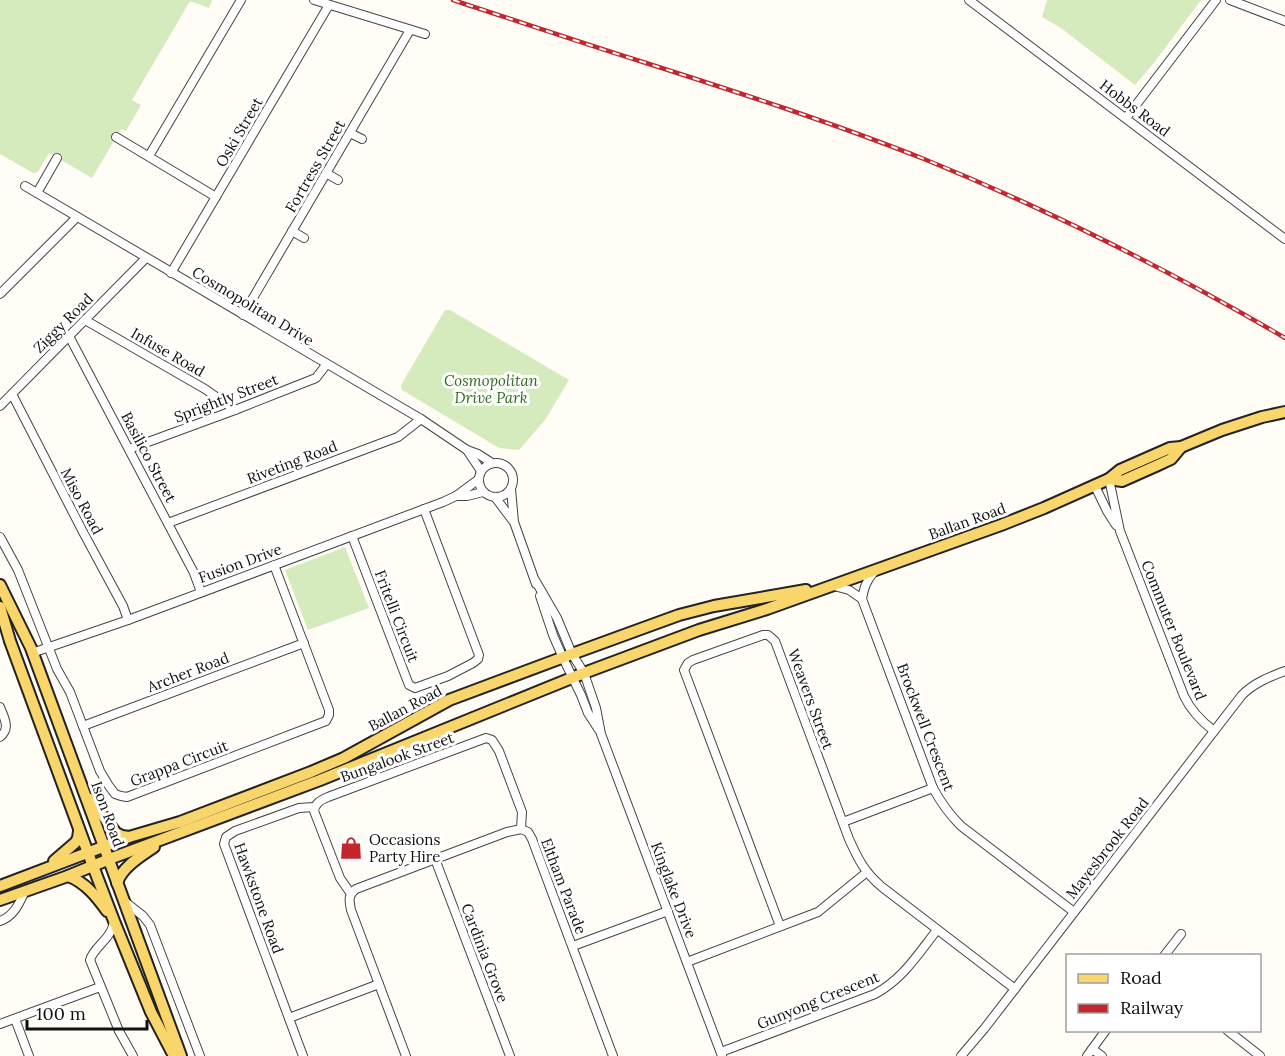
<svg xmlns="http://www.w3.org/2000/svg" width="1285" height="1056" viewBox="0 0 1285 1056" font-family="Lora,serif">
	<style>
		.grass { fill: #d5ebbd }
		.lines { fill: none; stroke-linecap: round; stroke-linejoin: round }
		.minor-casing { stroke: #444; stroke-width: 10 }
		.major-casing { stroke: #222; stroke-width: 14 }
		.minor { stroke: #fff; stroke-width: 8 }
		.major { stroke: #f9d66b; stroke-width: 10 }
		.rail-casing { stroke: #c4262e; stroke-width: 4.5 }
		.rail { stroke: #fff; stroke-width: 2; stroke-dasharray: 7; stroke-linecap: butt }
		.labels { text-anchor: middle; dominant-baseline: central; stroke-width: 6; stroke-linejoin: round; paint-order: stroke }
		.street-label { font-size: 15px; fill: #111; stroke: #fff }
		.park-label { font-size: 15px; font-style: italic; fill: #2f6b1f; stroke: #fff }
		.poi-label { font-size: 15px; fill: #111; stroke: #fff; text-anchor: start }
	</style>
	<rect width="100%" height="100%" fill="#fffdf5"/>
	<!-- grass -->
	<g class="grass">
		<path d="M0,0H212L209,8L190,1L132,100L141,105L126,131L121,129L92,178L49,153L38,172L33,173L0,154Z"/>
		<path d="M1047,0H1201L1153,64L1135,85L1061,28L1042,17Z"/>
		<path d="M450,310L569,380L545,420L519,450L499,448L402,390L401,385L445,310Z"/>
		<path d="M345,547L369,608L308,630L285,570Z"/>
	</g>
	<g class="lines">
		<!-- minor casing -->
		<g class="minor-casing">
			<g id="minor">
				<path d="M314,0L425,34"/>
				<path d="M969,0L1285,239"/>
				<path d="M1230,0L1285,21"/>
				<path d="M1126,118L1216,0"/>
				<path d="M350,133L362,139"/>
				<path d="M116,137L216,197"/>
				<path d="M149,156L241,0"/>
				<path d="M326,173L338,180"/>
				<path d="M25,186L421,419L467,450L478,454L492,463"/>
				<path d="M37,193L57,158"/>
				<path d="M292,231L304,238"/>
				<path d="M171,273L329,5"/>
				<path d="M0,294L77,217"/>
				<path d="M243,315L410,30"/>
				<path d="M85,320L205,389L235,410"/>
				<path d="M69,336L184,554L194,573L201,592"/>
				<path d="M12,394L83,532L123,606L128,620"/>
				<path d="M0,406L146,258"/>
				<path d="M129,449L235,410L316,378L326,365"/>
				<path d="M467,450L481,471"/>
				<circle cx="496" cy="480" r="17"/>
				<path d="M1109,479L1120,531L1184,696C1191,711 1201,721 1214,731"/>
				<path d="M1095,486L1107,511L1116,525"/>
				<path d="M511,489L514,522L536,584"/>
				<path d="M456,496H467L483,492"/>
				<path d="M495,497L513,521"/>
				<path d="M168,523L398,437L421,419"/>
				<path d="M352,536L409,685L415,688L448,676L473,663L478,659L479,655L424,509"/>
				<path d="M0,537L18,570L57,669L70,692L100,771L109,786L115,794L121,796L127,797L326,721L329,715V710L274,565"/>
				<path d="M874,572C866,581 864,588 862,599L933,788C941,803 949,814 961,826L1074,912"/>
				<path d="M535,580L557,618L572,654L584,673L596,708L601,734L722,1056"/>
				<path d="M834,586L849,590L862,599"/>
				<path d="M540,596L553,635L563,658L581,695L588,713L599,730"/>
				<path d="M32,653L128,620L443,502L456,496L479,479"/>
				<path d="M0,707C4,718 11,728 0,737"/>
				<path d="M83,726L304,643"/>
				<path d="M843,822L933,788"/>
				<path d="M435,859L510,1056"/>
				<path d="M351,894L340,878L314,811C315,803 321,800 328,797L486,738L492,740L499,751L522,812L521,829"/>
				<path d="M124,901L143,916L150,925L200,1056"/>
				<path d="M0,921C14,916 19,904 25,891"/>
				<path d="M114,922C111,940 94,946 90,960L119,1031L133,1056"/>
				<path d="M780,926L684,670L688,663L693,660L763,635H768L775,641L849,839C858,859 865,873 882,887L1015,989"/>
				<path d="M573,946L668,911"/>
				<path d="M1164,956L1181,934"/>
				<path d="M687,962L818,912L867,872"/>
				<path d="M289,1018L379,984"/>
				<path d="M15,1019L29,1056"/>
				<path d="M0,1024L100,987"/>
				<path d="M1227,1030L1260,1056"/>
				<path d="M1092,1049L1102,1056"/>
				<path d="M721,1052L875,994C903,979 918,954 937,930"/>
				<path d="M303,1056L224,844L226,837L235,831L299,808L314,807"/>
				<path d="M406,1056L351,910C349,900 348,895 356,889L507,832L521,829L528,832L532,839L613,1056"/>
				<path d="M961,1056L984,1029L1242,695C1254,683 1269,677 1285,671"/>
				<path d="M1087,1056L1106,1030"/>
			</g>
		</g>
		<!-- major casing -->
		<g class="major-casing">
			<g id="major">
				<path d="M1109,479L1122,481L1158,465L1171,459L1181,447"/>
				<path d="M0,585L31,648L181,1056"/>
				<path d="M0,607L10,641L88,853L114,921L151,1012L174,1056"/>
				<path d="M90,799L116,833L122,836L129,837"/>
				<path d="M54,861L76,842L78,838L79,831"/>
				<path d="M68,876C85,882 97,897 107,911"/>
				<path d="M117,883C122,867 141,856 154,847"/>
				<path d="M0,886L129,837L180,822L311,772L344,758L449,700L572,654L679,615L714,606L806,590"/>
				<path d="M0,900L68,876L112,858L320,780L584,673L699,630L767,609L1001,525L1044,508L1109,479L1120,470L1170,448L1181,447L1222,430L1262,417L1285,412"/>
			</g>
		</g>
		<!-- minor -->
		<use href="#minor" class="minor"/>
		<!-- major -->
		<use href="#major" class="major"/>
		<!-- rail casing -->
		<g class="rail-casing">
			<path id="rail" d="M453,0C517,21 582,43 646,63C740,93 833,123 924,159C1049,210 1169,270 1285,338"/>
		</g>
		<!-- rail -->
		<use href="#rail" class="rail"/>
	</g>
	<!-- icons -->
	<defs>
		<g id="shop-bare" transform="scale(1.8)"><path d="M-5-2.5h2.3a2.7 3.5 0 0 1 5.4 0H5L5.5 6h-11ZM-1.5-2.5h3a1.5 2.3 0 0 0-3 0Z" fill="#c4262e" stroke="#fff" stroke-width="2.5" paint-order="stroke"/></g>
	</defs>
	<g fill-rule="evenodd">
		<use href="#shop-bare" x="351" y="848"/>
	</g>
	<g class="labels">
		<!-- street labels -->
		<g class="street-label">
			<text transform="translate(1135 108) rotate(37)">Hobbs Road</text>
			<text transform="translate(239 132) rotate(-60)">Oski Street</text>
			<text transform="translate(315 166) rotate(-60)">Fortress Street</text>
			<text transform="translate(253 306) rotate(31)">Cosmopolitan Drive</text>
			<text transform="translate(63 323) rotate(-45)">Ziggy Road</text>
			<text transform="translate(168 352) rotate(30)">Infuse Road</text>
			<text transform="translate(226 398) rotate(-21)">Sprightly Street</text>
			<text transform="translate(149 457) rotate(62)">Basilico Street</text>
			<text transform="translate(292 462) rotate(-21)">Riveting Road</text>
			<text transform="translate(82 501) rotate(62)">Miso Road</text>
			<text transform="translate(967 521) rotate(-20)">Ballan Road</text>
			<text transform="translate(240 563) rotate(-20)">Fusion Drive</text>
			<text transform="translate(397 616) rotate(69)">Fritelli Circuit</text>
			<text transform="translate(1174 630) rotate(68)">Commuter Boulevard</text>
			<text transform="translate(188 672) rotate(-21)">Archer Road</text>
			<text transform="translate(811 699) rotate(70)">Weavers Street</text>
			<text transform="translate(405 708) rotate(-28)">Ballan Road</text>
			<text transform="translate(926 727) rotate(69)">Brockwell Crescent</text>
			<text transform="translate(397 757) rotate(-20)">Bungalook Street</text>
			<text transform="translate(179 763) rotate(-21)">Grappa Circuit</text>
			<text transform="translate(108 814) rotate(70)">Ison Road</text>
			<text transform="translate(1107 848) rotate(-52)">Mayesbrook Road</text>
			<text transform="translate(564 886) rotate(69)">Eltham Parade</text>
			<text transform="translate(674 890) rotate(69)">Kinglake Drive</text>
			<text transform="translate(259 898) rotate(70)">Hawkstone Road</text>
			<text transform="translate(485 953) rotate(69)">Cardinia Grove</text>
			<text transform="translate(818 1000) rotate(-22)">Gunyong Crescent</text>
		</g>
		<!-- park labels -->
		<g class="park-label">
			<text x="491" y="380">Cosmopolitan<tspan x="491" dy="17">Drive Park</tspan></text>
		</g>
		<!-- poi labels -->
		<g class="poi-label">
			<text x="369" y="839">Occasions<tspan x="369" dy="17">Party Hire</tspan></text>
		</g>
	</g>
	<!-- legend -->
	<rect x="1066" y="954" width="195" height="78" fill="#ffffff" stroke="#a0a0a0" stroke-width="1.5"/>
	<rect x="1078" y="974" width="30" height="9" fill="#f9d66b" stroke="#a0a0a0" stroke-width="1.5"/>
	<text x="1120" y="984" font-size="18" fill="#111111">Road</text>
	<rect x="1078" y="1004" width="30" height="9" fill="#c4262e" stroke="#a0a0a0" stroke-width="1.5"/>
	<text x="1120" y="1014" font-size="18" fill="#111111">Railway</text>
	<!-- scale -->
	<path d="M27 1020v9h120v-9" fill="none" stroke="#111111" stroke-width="3"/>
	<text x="36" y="1020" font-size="18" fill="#111111" stroke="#ffffff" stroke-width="4.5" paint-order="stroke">100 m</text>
</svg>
